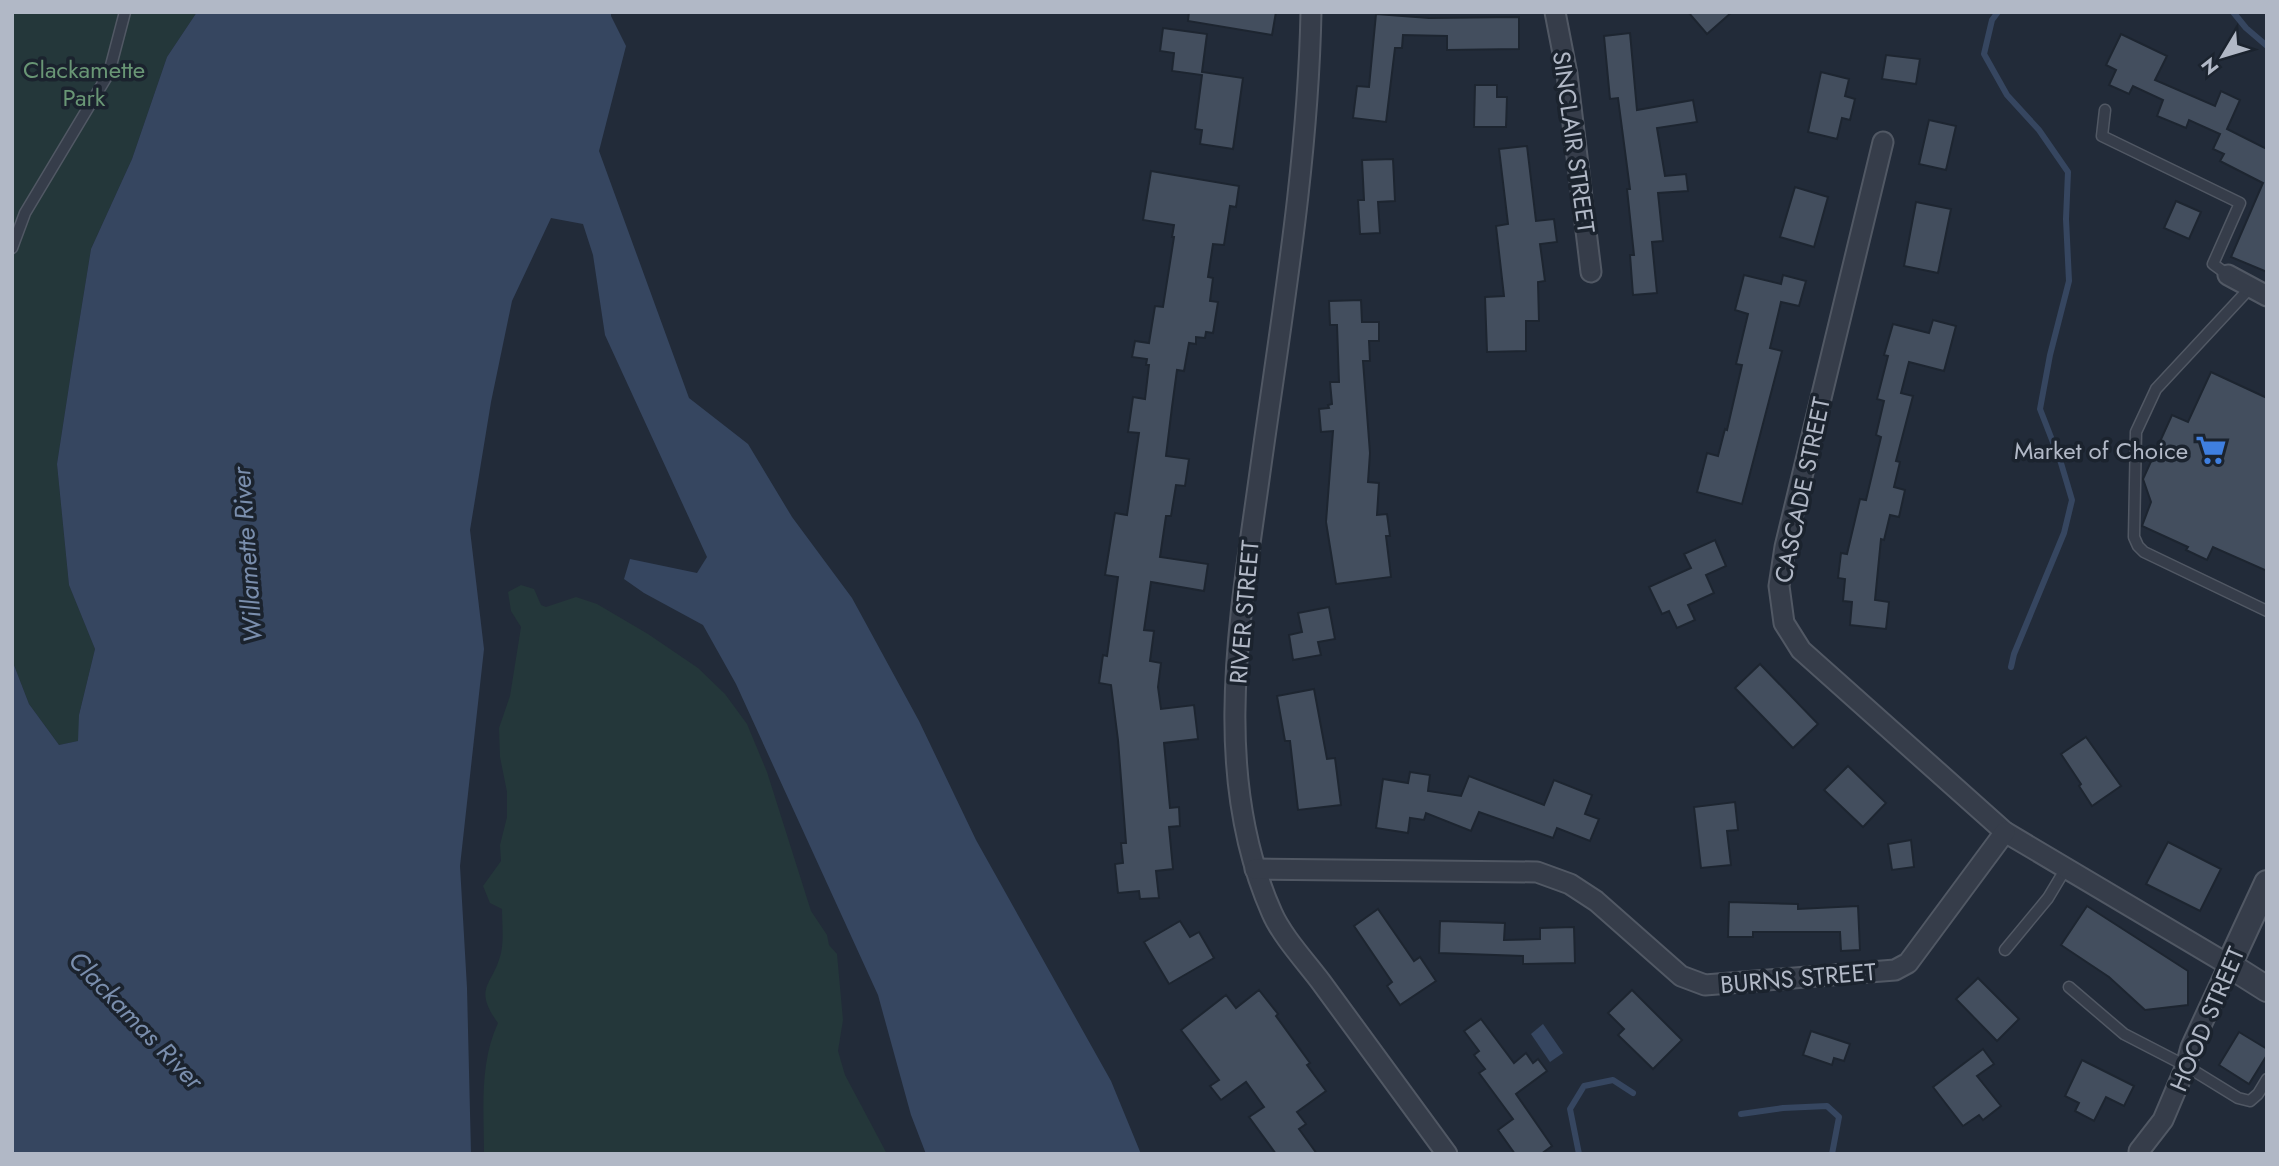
<svg xmlns="http://www.w3.org/2000/svg" width="2279" height="1166" viewBox="0 0 2279 1166" font-family="Jost,sans-serif">
	<style>
		.green { fill: #24373a }
		.water { fill: #364660 }
		.lines { fill: none; stroke-linecap: round; stroke-linejoin: round }
		.stream { stroke: #364660; stroke-width: 6 }
		.building { fill: #434e5e; stroke: #1d2530; stroke-width: 2 }
		.service-casing { stroke: #515864; stroke-width: 13 }
		.minor-casing { stroke: #515864; stroke-width: 23 }
		.tertiary-casing { stroke: #515864; stroke-width: 28 }
		.service { stroke: #363d4a; stroke-width: 10 }
		.minor { stroke: #363d4a; stroke-width: 19 }
		.tertiary { stroke: #363d4a; stroke-width: 24 }
		.labels { text-anchor: middle; dominant-baseline: central; stroke-width: 7; stroke-linejoin: round; paint-order: stroke }
		.park-label { font-size: 24px; fill: #699675; stroke: #1b232e }
		.street-label { font-size: 24px; fill: #b1b8c6; stroke: #1b232e }
		.poi-label { font-size: 24px; fill: #b1b8c6; stroke: #1b232e; text-anchor: end }
		.water-label { font-size: 26px; font-style: italic; fill: #7a8ead; stroke: #1b232e }
	</style>
	<rect width="100%" height="100%" fill="#222b39"/>
	<!-- green -->
	<g class="green">
		<path d="M12,12H197L167,57L132,159L91,249L73,360L57,464L69,585L95,649L79,715V741L59,745L29,704L12,660Z"/>
		<path d="M521,585L534,589L541,605L546,607L576,597L597,604L648,634L698,668L725,694L747,724L767,772L811,911L827,935L829,945L837,954L843,1020L838,1051L845,1075L887,1154H484C484,1110 479,1064 498,1023C472,987 493,986 501,953C504,939 502,923 502,909L490,903L483,886L501,861L500,845L507,817V792L500,757L499,728L510,696L521,627L511,611L508,592Z"/>
	</g>
	<!-- water -->
	<g class="water">
		<path d="M197,12H611V16L626,46L599,151L689,398L748,444L792,517L852,598L919,721L976,840L1111,1081L1141,1154H926L911,1115L878,995L736,684L703,625L644,593L624,579L630,559L697,573L707,557L605,335L593,255L583,224L551,218L512,301L491,402L470,530L484,649L460,866L467,988L471,1154H12V660L29,704L59,745L78,741L79,715L95,649L69,585L57,464L73,360L91,249L132,159L167,57Z"/>
		<path d="M1543,1024L1563,1053L1550,1062L1531,1034Z"/>
	</g>
	<g class="lines">
		<!-- stream -->
		<g class="stream">
			<path d="M1998,12L1992,20L1984,54L2007,95L2039,130L2068,172L2066,219L2069,281L2050,355L2040,409L2061,463L2072,500L2064,533L2014,654L2011,667"/>
			<path d="M2233,12L2246,28L2267,46"/>
			<path d="M1741,1114L1783,1108L1827,1106L1839,1117L1832,1154"/>
			<path d="M1579,1154L1570,1109L1584,1086L1613,1080L1633,1093"/>
		</g>
	</g>
	<!-- building -->
	<g class="building">
		<path d="M1189,12H1276L1272,35L1188,21Z"/>
		<path d="M1688,12H1732L1707,34Z"/>
		<path d="M1376,14L1429,18L1519,17V49L1447,50V36L1403,35L1402,48H1395L1386,122L1353,118L1357,86L1369,87Z"/>
		<path d="M1163,28L1207,34L1202,72L1243,78L1233,149L1200,144L1202,130L1195,129L1202,75L1172,71L1174,53L1160,51Z"/>
		<path d="M1630,33L1637,110L1693,100L1697,122L1657,128L1665,176L1686,174L1688,191L1658,193L1663,241L1652,242L1657,293L1633,295L1630,255H1634L1627,189H1630L1618,98L1610,99L1604,36Z"/>
		<path d="M2121,34L2167,56L2155,80L2215,106L2221,91L2240,100L2227,129L2267,149V272L2231,257L2263,183L2220,161L2224,154L2213,149L2220,134L2189,120L2186,128L2157,116L2163,100L2133,86L2129,94L2109,85L2116,70L2106,65Z"/>
		<path d="M1886,55L1920,59L1916,84L1882,79Z"/>
		<path d="M1821,72L1849,79L1845,96L1855,99L1850,120L1842,118L1837,139L1808,132Z"/>
		<path d="M1475,85H1497V97H1507L1506,127H1474Z"/>
		<path d="M1929,120L1956,126L1946,170L1919,164Z"/>
		<path d="M1527,146L1536,221L1554,219L1557,242L1540,244L1545,281L1538,282L1539,321H1526V351L1487,352L1485,297L1504,296L1496,226L1508,224L1499,149Z"/>
		<path d="M1393,159L1395,201L1378,202L1380,233L1360,234L1358,200H1364L1362,160Z"/>
		<path d="M1151,171L1239,186L1236,207L1230,206L1224,245L1213,244L1208,277L1213,278L1210,301L1218,302L1213,333L1206,332L1205,338L1196,337V344L1189,343L1184,371L1177,370L1172,407L1166,456L1189,459L1185,486L1176,485L1171,516H1166L1160,557L1208,564L1204,591L1151,582L1144,630L1154,631L1150,661L1161,663L1158,687L1161,709L1194,705L1198,739L1164,743L1170,808L1179,807L1180,826L1169,827L1173,869L1156,871L1159,898L1140,899L1139,891L1118,893L1115,864L1123,863L1121,843H1126L1118,740L1111,685L1099,683L1103,655L1107,656L1118,577L1105,575L1115,513L1127,515L1139,433L1128,432L1133,397L1145,399L1149,365H1146L1147,359L1132,357L1135,341L1149,343L1155,306L1163,307L1174,237H1172L1174,225L1143,220Z"/>
		<path d="M1795,187L1828,197L1814,247L1780,237Z"/>
		<path d="M2176,201L2201,212L2189,239L2164,228Z"/>
		<path d="M1916,202L1951,209L1938,273L1904,266Z"/>
		<path d="M1744,275L1781,284L1783,275L1806,281L1799,306L1781,302L1770,348L1782,351L1742,504L1697,492L1707,453L1718,456L1725,429L1727,430L1742,365L1736,364L1748,314L1735,310Z"/>
		<path d="M1361,300L1362,322H1379V341H1369L1370,361H1363L1370,453L1368,482L1379,483L1377,515L1387,514L1390,536H1386L1391,577L1336,584L1326,522L1333,431L1321,432L1319,409L1329,408L1328,405L1332,404L1330,382H1339L1337,325H1330L1329,301Z"/>
		<path d="M1933,320L1956,326L1944,371L1909,362L1901,393L1913,396L1896,461L1900,462L1894,487L1905,490L1899,517L1890,515L1884,540L1881,539L1875,600L1889,602L1886,629L1850,625L1852,602L1843,601L1845,579L1838,578L1841,553L1847,554L1860,499L1866,500L1881,437L1876,435L1884,401L1877,399L1888,356L1884,355L1893,324L1929,333Z"/>
		<path d="M2211,372L2267,398V571L2213,547L2207,560L2186,550L2188,547L2142,526L2151,502L2143,479L2172,415L2188,422Z"/>
		<path d="M1715,540L1726,566L1706,575L1714,593L1688,605L1695,620L1677,628L1669,611L1662,614L1649,587L1691,568L1684,554Z"/>
		<path d="M1329,607L1335,639L1318,642L1321,655L1293,660L1289,635L1302,632L1298,613Z"/>
		<path d="M1760,664L1818,724L1793,748L1735,688Z"/>
		<path d="M1314,689L1327,759L1335,758L1341,805L1298,810L1290,741H1285L1277,696Z"/>
		<path d="M2086,737L2121,786L2092,806L2079,786L2081,784L2061,754Z"/>
		<path d="M1848,766L1886,803L1863,827L1824,790Z"/>
		<path d="M1410,772L1430,775L1428,791L1461,796L1469,776L1544,805L1554,780L1592,795L1585,814L1599,819L1590,841L1557,828L1553,838L1479,812L1471,831L1426,813L1424,820L1410,818L1408,833L1376,828L1383,779L1408,783Z"/>
		<path d="M1735,802L1738,830L1727,831L1731,865L1701,868L1694,807Z"/>
		<path d="M1911,840L1914,867L1892,870L1888,844Z"/>
		<path d="M2168,842L2221,869L2200,911L2146,884Z"/>
		<path d="M1729,902L1798,904V909L1858,906L1860,950L1841,951L1840,932H1753V937H1728Z"/>
		<path d="M2087,906L2188,971V1005L2145,1010L2109,977L2061,945Z"/>
		<path d="M1378,909L1414,961L1420,957L1436,981L1400,1005L1387,986L1392,982L1354,926Z"/>
		<path d="M1180,921L1190,937L1199,932L1214,958L1169,984L1144,942Z"/>
		<path d="M1440,921L1505,923L1504,940L1540,939V928L1574,927L1575,963L1523,964V956L1439,953Z"/>
		<path d="M1978,978L2019,1019L1997,1041L1956,999Z"/>
		<path d="M1259,990L1278,1014L1276,1016L1310,1063L1307,1065L1326,1091L1297,1112L1306,1124L1299,1129L1317,1154H1276L1249,1117L1264,1107L1246,1082L1221,1100L1210,1086L1219,1080L1181,1030L1226,995L1236,1008Z"/>
		<path d="M1632,990L1682,1040L1653,1069L1618,1035L1624,1029L1608,1013Z"/>
		<path d="M1481,1019L1514,1063L1526,1053L1533,1063L1538,1059L1547,1071L1516,1094L1552,1146L1541,1154H1515L1498,1130L1513,1119L1479,1073L1485,1069L1474,1055L1479,1051L1464,1031Z"/>
		<path d="M1811,1031L1850,1044L1844,1061L1834,1058L1832,1065L1803,1055Z"/>
		<path d="M2239,1032L2267,1049V1055L2249,1084L2219,1065Z"/>
		<path d="M1983,1049L1994,1064L1977,1076L2001,1106L1983,1120L1979,1115L1963,1126L1933,1087Z"/>
		<path d="M2082,1060L2134,1086L2124,1106L2106,1097L2094,1121L2075,1111L2079,1103L2065,1096Z"/>
	</g>
	<g class="lines">
		<!-- service casing -->
		<g class="service-casing">
			<g id="service">
				<path d="M2105,110L2102,136L2240,203L2213,264L2228,275"/>
				<path d="M12,248L25,213L109,73L125,12"/>
				<path d="M2250,288L2156,389L2136,432L2134,537L2138,546L2144,552L2267,611"/>
				<path d="M2005,950L2048,898L2066,868"/>
				<path d="M2069,987L2124,1034L2186,1066L2238,1098L2250,1101L2258,1094L2267,1079"/>
			</g>
		</g>
		<!-- minor casing -->
		<g class="minor-casing">
			<g id="minor">
				<path d="M1311,12C1308,164 1282,314 1261,465C1241,612 1209,772 1272,913C1282,936 1306,962 1321,982C1363,1040 1405,1097 1447,1154"/>
				<path d="M1555,12L1567,74L1591,272"/>
				<path d="M1883,142L1785,547L1779,586L1784,623L1801,650L2005,832L2229,965L2191,1047L2186,1066L2163,1120L2139,1151"/>
				<path d="M2228,275L2267,296"/>
				<path d="M1255,869L1537,872L1570,884L1596,901L1681,976L1705,985L1895,970L1908,963L2005,832"/>
			</g>
		</g>
		<!-- tertiary casing -->
		<g class="tertiary-casing">
			<path id="tertiary" d="M2267,883L2229,965L2267,989"/>
		</g>
		<!-- service -->
		<use href="#service" class="service"/>
		<!-- minor -->
		<use href="#minor" class="minor"/>
		<!-- tertiary -->
		<use href="#tertiary" class="tertiary"/>
	</g>
	<!-- icons -->
	<defs>
		<g id="supermarket-bare" transform="scale(2.415)"><path d="M-6-5.5h2.5l.6 2H6L4.5 2H-2.5L-4.4-4H-6ZM-1.5 3.2a1.3 1.3 0 1 0 .1 0ZM3 3.2a1.3 1.3 0 1 0 .1 0Z" fill="#3f7fe0" stroke="#1b232e" stroke-width="2.5" paint-order="stroke"/></g>
	</defs>
	<g fill-rule="evenodd">
		<use href="#supermarket-bare" x="2211" y="450"/>
	</g>
	<g class="labels">
		<!-- park labels -->
		<g class="park-label">
			<text x="84" y="69">Clackamette<tspan x="84" dy="28">Park</tspan></text>
		</g>
		<!-- street labels -->
		<g class="street-label">
			<text transform="translate(1574 142) rotate(82)">SINCLAIR STREET</text>
			<text transform="translate(1802 490) rotate(-78)">CASCADE STREET</text>
			<text transform="translate(1244 612) rotate(-85)">RIVER STREET</text>
			<text transform="translate(1798 978) rotate(-5)">BURNS STREET</text>
			<text transform="translate(2207 1019) rotate(-67)">HOOD STREET</text>
		</g>
		<!-- poi labels -->
		<g class="poi-label">
			<text x="2188" y="450">Market of Choice</text>
		</g>
		<!-- water labels -->
		<g class="water-label">
			<text transform="translate(247 555) rotate(-94)">Willamette River</text>
			<text transform="translate(136 1020) rotate(46)">Clackamas River</text>
		</g>
	</g>
	<!-- border -->
	<rect width="2279" height="1166" fill="none" stroke="#b1b8c6" stroke-width="28"/>
	<!-- north arrow -->
	<g transform="translate(2223 56) rotate(232)" stroke="#1b232e" stroke-width="5" paint-order="stroke">
	<path d="M0-5L12 26L0 18L-12 26Z" fill="#b1b8c6"/>
	<text y="-10" font-size="19" font-weight="bold" text-anchor="middle" fill="#b1b8c6">N</text>
	</g>
</svg>
